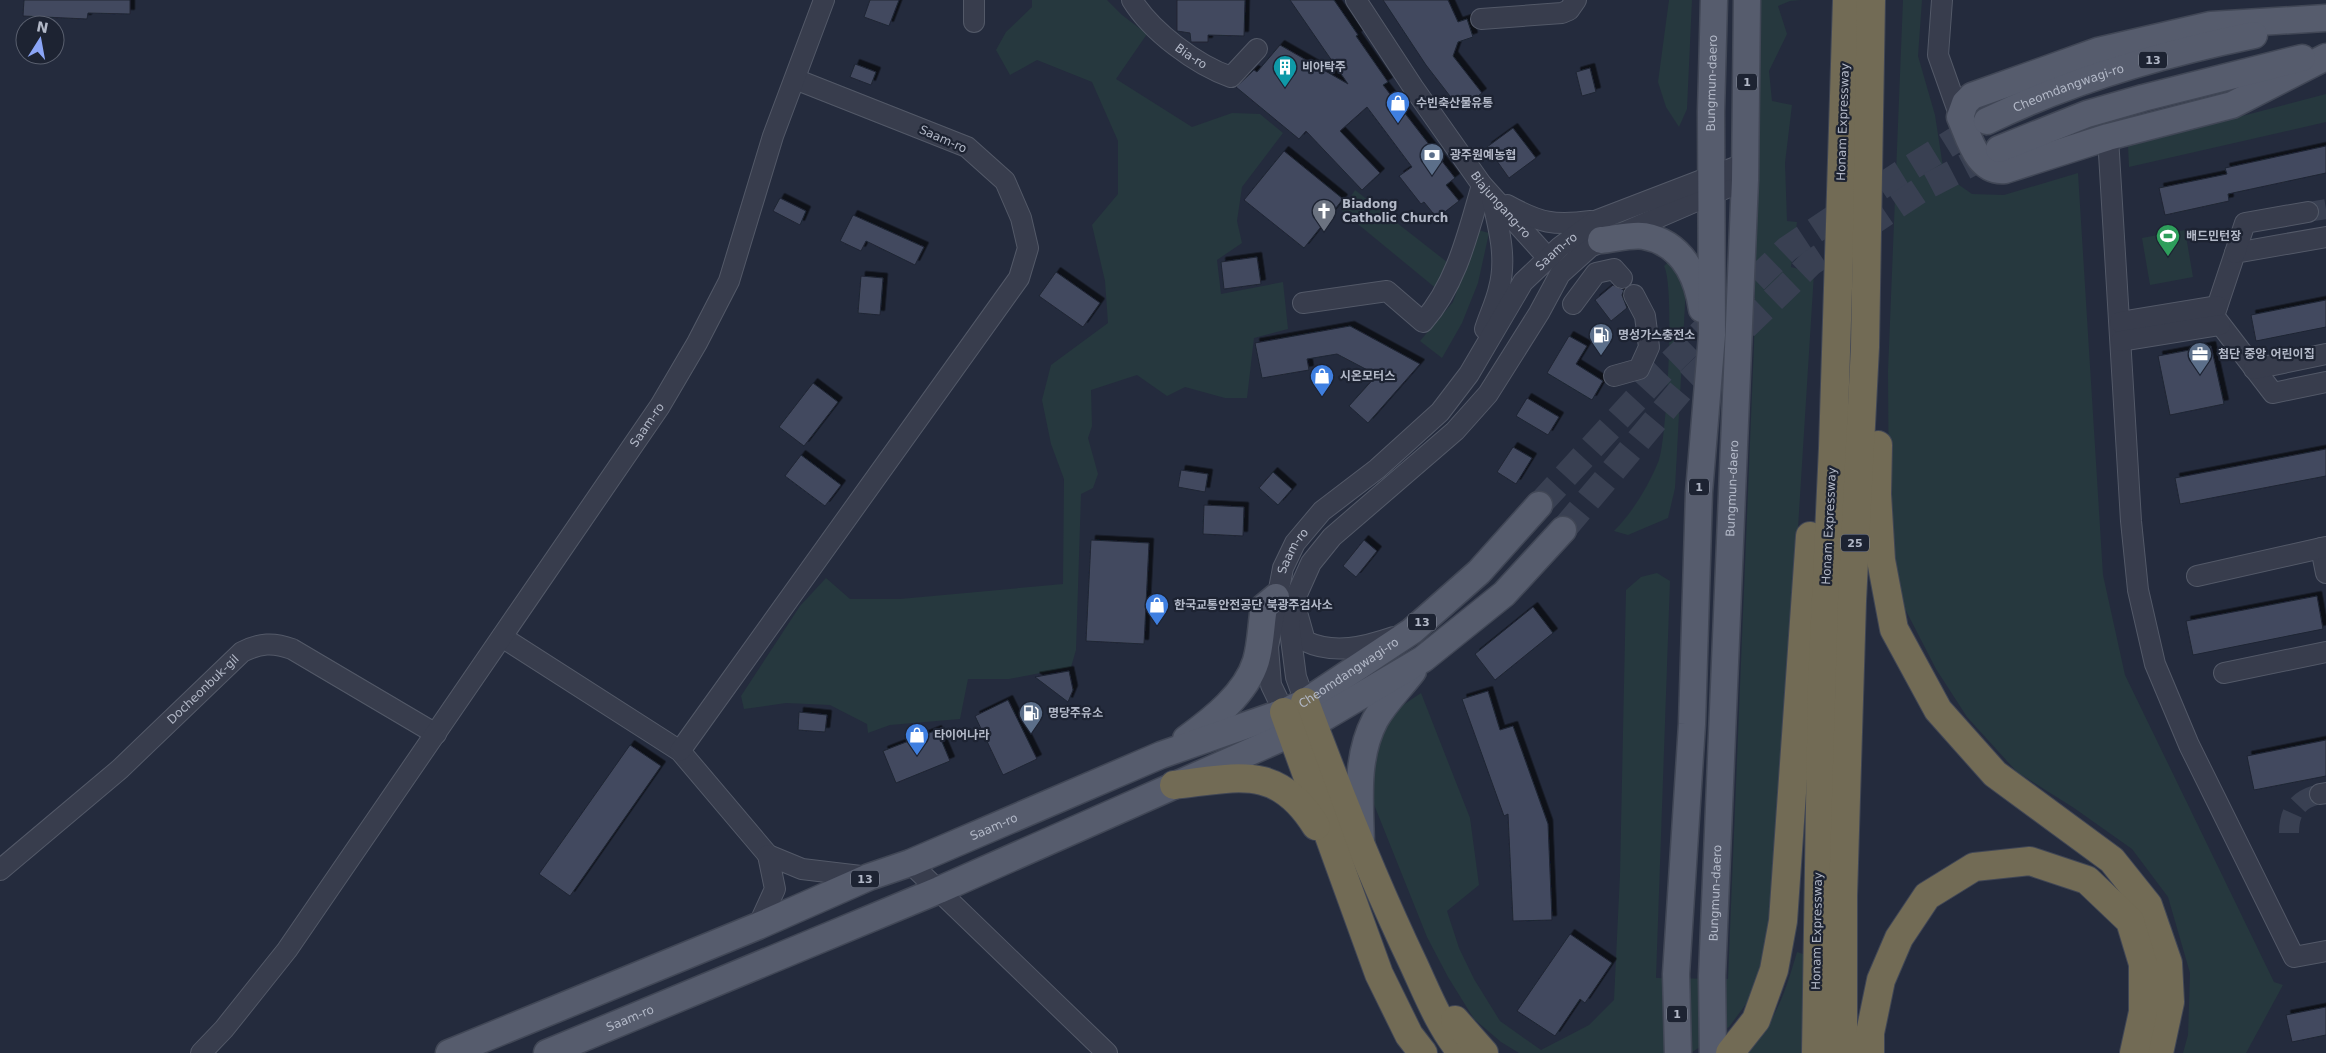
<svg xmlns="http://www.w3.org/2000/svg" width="2326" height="1053" viewBox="0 0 2326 1053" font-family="'DejaVu Sans','Noto Sans KR',sans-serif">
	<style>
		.green { fill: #26383e }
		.building { fill: #434a5e; stroke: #1f2534; filter: url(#shadow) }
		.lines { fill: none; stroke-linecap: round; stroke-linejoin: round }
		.minor-tunnel { stroke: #394052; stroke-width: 20; stroke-dasharray: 20 10; stroke-linecap: butt }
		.major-tunnel { stroke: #394052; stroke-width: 26; stroke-dasharray: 26 13; stroke-linecap: butt }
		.minor-casing { stroke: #535968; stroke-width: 22 }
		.major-casing { stroke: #414756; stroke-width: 29 }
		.highway-casing { stroke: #404655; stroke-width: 30 }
		.minor { stroke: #383d4d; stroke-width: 20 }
		.major { stroke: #565c6d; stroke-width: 26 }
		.highway { stroke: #726b55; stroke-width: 28 }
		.labels { text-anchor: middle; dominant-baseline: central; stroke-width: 4.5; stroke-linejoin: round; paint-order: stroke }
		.shield { fill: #1d2332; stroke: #868c9b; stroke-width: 1 }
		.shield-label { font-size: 11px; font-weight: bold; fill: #b3b9c8 }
		.street-label { font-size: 12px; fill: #b3b9c8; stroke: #1d2332 }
		.poi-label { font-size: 12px; font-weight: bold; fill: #b3b9c8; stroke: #1d2332; text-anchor: start }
	</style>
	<defs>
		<filter id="shadow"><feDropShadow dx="4.5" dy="-4.5" stdDeviation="0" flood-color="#0009"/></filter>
	</defs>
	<rect width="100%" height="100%" fill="#242b3d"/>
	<!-- green -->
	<g class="green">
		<path d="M1032,0H1107L1122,15L1147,34L1116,79L1192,127L1232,113L1260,114L1283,133L1242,187L1237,221L1242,243L1217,260L1221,294L1283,282L1288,329L1254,338L1247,398H1225L1185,387L1167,396L1137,375L1091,390L1092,426L1088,438L1098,474L1093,488L1081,494L1076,650L1071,667L1009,679H968L960,719L890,725L868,733L867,724L830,705L786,703L744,709L741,696L800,606L826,578L850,599H900L1063,584L1064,479L1051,444L1042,400L1051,365L1108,323L1105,281L1092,225L1118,194V141L1092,82L1037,60L1010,75L996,50L1006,32L1032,7Z"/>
		<path d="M1669,0H1692L1687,109L1679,127L1666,107L1658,82Z"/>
		<path d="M1759,0H1801L1790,1L1778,6L1787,34L1769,71L1772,101L1792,105L1785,163L1787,221L1797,222L1791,267L1814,273L1783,767L1771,927L1760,976L1746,1004L1729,1027L1691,1053H1519L1501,1042L1474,1019L1448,977L1427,937L1367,787L1385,717L1421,693L1470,818L1479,885L1447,911L1459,948L1474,979L1500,1021L1541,1050L1589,1025L1614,1000L1620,874L1626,590L1641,577L1657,573L1670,581L1656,978L1728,979L1754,345Z"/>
		<path d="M1903,0H1922L1918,56L1935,115L1943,167L1952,180L1972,194L2004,195L2078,173L2103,575L2125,675L2274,982L2283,985L2246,1053H2183L2188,1035L2190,973L2168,897L2132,849L2074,808L2017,772L1967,717L1936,669L1902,603L1889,520L1888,371Z"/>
		<path d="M2326,94V122L2129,167L2128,146Z"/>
		<path d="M1355,190L1452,266L1438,290L1342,211Z"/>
		<path d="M1478,230L1489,233L1478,283L1462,323L1442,358L1420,341L1453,302Z"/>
		<path d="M2185,230L2193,277L2150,285L2142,238Z"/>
		<path d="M1673,258L1686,286L1675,488L1668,518L1628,535L1614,531C1633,512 1649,485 1659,460C1667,437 1675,285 1664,266Z"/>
		<path d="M1797,952L1803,954V1053H1748C1776,1020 1785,993 1797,952Z"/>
	</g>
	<!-- building -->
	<g class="building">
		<path d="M24,0H130V14L88,13L87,19L23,16Z"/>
		<path d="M870,0H899L889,26L864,17Z"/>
		<path d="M1177,0H1245L1244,36L1208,35V42H1191L1190,33L1177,31Z"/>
		<path d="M1290,0H1334L1358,35L1356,36L1388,82L1383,85L1455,178L1446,185L1459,201L1437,218L1424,202L1421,204L1399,176L1412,167L1367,107L1340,131L1380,173L1362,190L1306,131L1299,139L1236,87L1254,70L1257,72L1280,45L1348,84Z"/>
		<path d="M1383,0H1448L1458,22L1467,19L1473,37L1458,42L1453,56L1482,93L1460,109L1426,65Z"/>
		<path d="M855,64L876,72L871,85L850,77Z"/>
		<path d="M1590,68L1596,92L1582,96L1576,72Z"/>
		<path d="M1513,128L1536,158L1509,178L1487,147Z"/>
		<path d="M2326,146V173L2228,194L2229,201L2165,215L2159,188L2227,174L2225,168Z"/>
		<path d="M1284,151L1343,199L1304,248L1244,200Z"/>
		<path d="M780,198L806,211L800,225L773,211Z"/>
		<path d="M853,215L924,247L915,265L866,241L861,251L840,241Z"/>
		<path d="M1257,257L1261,284L1224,289L1221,262Z"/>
		<path d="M1056,272L1100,303L1083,327L1039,296Z"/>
		<path d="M861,276L883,278L880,315L858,313Z"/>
		<path d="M1613,285L1624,290L1622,295L1627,308L1611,321L1595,300Z"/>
		<path d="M2326,300V327L2256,341L2251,315Z"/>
		<path d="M1350,326L1420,364L1368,423L1349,406L1377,375L1337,354L1307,359L1309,370L1262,378L1255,343Z"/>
		<path d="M1569,336L1587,346L1576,364L1603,381L1592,400L1547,373Z"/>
		<path d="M2211,346L2224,404L2170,415L2158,356Z"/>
		<path d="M813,383L838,402L804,446L779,427Z"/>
		<path d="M1527,398L1559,417L1548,435L1516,416Z"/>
		<path d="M1513,447L1532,458L1516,484L1497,472Z"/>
		<path d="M2326,449V476L2180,504L2175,478Z"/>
		<path d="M801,455L841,485L825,506L785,476Z"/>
		<path d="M1181,470L1208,474L1205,492L1178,487Z"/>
		<path d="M1273,472L1292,489L1278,505L1259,488Z"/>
		<path d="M1204,505L1244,507L1243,536L1203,534Z"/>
		<path d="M1091,540L1149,543L1144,644L1086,641Z"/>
		<path d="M1364,540L1377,551L1356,577L1343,566Z"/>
		<path d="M2317,596L2323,629L2193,655L2186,621Z"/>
		<path d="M1533,607L1553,633L1495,680L1475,654Z"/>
		<path d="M1069,671L1073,690L1068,702L1035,677Z"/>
		<path d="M1488,691L1500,730L1513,726L1548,824L1552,920L1513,921L1508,814L1504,816L1462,699Z"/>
		<path d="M1008,700L1037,759L1003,775L975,716Z"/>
		<path d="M799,712L827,715L825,732L798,730Z"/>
		<path d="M937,730L950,761L896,783L883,751Z"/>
		<path d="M2326,740V776L2254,790L2247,756Z"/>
		<path d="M630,745L661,766L570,896L539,874Z"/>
		<path d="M1570,934L1612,963L1585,1003L1580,999L1555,1036L1517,1011Z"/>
		<path d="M2326,1007V1035L2292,1042L2286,1015Z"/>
	</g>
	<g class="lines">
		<!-- minor-tunnel -->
		<g class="minor-tunnel">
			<path d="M2308,212L2326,209"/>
			<path d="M2289,833C2289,811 2298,799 2320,794"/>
		</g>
		<!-- major-tunnel -->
		<g class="major-tunnel">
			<path d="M1539,505L1662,371L1787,249L1897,176L1986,121"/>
			<path d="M1563,530L1686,384L1811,263L1922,189L1999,149"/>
		</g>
		<!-- minor casing -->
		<g class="minor-casing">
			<g id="minor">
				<path id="s1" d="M1132,0C1151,31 1196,65 1231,77L1257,49"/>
				<path id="s2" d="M1356,0L1413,87L1482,185L1548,258"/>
				<path d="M1942,0L1938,55L1960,117"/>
				<path d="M1481,19L1562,13L1569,10L1576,0"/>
				<path d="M974,22V0"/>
				<path d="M2108,137L2131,521L2138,590L2155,664L2189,745L2294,957L2326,951"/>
				<path d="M1507,205C1540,223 1554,226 1591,221"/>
				<path d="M2326,237L2235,253L2214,316L2273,393L2326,382"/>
				<path d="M2235,253L2245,223L2308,212"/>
				<path d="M1303,303L1387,291L1423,322C1457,283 1468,233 1482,185"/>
				<path d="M1573,304L1596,273L1614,269L1622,278"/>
				<path d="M2120,322L2217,306"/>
				<path d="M1485,329C1489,316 1496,302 1499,288C1507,259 1499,228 1492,199"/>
				<path d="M2121,341L2220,325"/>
				<path d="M2254,369L2326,354"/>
				<path d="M1614,376L1639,369L1649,347L1645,316L1634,295"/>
				<path d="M2321,548L2326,573"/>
				<path d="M2197,576L2326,547"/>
				<path d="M1298,616L1305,641C1334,655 1365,647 1394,637"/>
				<path d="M502,637L680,751L768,855"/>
				<path d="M2224,673L2326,652"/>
				<path d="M1305,702L1296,677L1289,623L1294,601L1311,563L1332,537L1455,431L1488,394L1539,313L1560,274L1590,247L1745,180"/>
				<path id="s3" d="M1284,712L1271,685L1268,647L1283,568L1295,543L1322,511L1377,469L1440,412L1469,374L1523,282L1560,247L1595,221L1746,163"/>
				<path d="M680,751L1019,278L1028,248L1021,218L1005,181L967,147L795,79"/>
				<path d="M2320,794L2326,793"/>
				<path d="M910,863L1107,1053"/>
				<path id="s4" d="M0,870L120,769L242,652C260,643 273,642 292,649L436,734"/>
				<path d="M758,926L775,889L768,855L802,869L869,877"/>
				<path id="s5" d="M201,1053L224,1029L287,950L660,406L697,343L729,281L773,136L824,0"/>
			</g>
		</g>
		<!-- major casing -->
		<g class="major-casing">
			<g id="major">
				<path d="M2326,18L2211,25L2098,51L1972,96L1965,103L1960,117C1969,137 1977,173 2005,170L2108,137L2232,105L2326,57"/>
				<path id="s6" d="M1987,121C2071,80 2162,54 2254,35"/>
				<path d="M1999,149L2087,114L2143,98L2302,58"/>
				<path d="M1601,240C1614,239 1631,234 1644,236C1682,243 1697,275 1702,309"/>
				<path d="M1186,739C1212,720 1246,694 1256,661C1261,644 1261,625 1264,607L1276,597"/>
				<path d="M1361,844C1360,802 1355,758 1375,720C1385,702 1401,687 1413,671"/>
				<path id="s7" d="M449,1053L758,926L869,877L910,863L1161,755L1284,712L1305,702L1412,631L1479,572L1539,505"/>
				<path id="s8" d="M547,1053L939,890L1313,724L1423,659L1504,594L1563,530"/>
				<path id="s9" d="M1678,1053L1676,974L1692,724L1699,492L1712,335L1711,112L1714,0"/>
				<path id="s10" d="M1713,1053L1712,976L1745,180L1747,0"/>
			</g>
		</g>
		<!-- highway casing -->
		<g class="highway-casing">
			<g id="highway">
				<path d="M1878,445L1877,494L1881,560L1894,629L1938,710L1995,774L2112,860L2148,905L2168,963L2170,1002L2159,1053"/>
				<path d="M1305,702C1338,791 1372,877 1413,963C1427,993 1440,1027 1462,1053"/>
				<path d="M1284,712L1379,974L1409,1035L1423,1053"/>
				<path d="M1174,785C1237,778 1277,763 1316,826"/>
				<path d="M1455,1020L1484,1053"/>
				<path d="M1730,1053L1756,1020L1774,970L1783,921L1810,536"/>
				<path d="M1816,1053L1822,684L1833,448L1847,0"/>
				<path d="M1843,1053V896L1852,601L1865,347L1871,0"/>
				<path d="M1870,1053V1033L1881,980L1899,938L1927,896L1974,867L2030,861L2087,880L2130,921L2143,964V1012L2134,1053"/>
			</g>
		</g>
		<!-- minor -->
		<use href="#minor" class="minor"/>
		<!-- major -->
		<use href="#major" class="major"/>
		<!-- highway -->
		<use href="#highway" class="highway"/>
	</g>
	<!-- icons -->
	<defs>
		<g id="building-pin" transform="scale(1.25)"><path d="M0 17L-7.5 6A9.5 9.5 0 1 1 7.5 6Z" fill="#0f9aa8" stroke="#1d2332"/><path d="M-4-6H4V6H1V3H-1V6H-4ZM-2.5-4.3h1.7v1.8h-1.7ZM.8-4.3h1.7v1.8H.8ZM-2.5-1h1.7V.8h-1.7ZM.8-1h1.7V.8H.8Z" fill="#fff"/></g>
		<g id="shop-pin" transform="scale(1.25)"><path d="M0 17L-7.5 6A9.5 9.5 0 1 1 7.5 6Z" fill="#3f7fe0" stroke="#1d2332"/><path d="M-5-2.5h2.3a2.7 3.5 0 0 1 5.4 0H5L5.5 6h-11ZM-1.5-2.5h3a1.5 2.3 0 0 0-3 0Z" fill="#fff"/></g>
		<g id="bank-pin" transform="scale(1.25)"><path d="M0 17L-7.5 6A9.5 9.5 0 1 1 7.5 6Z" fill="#5c6f8a" stroke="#1d2332"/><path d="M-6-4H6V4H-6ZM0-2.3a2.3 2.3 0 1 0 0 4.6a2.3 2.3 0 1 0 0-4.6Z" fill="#fff"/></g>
		<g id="church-pin" transform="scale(1.25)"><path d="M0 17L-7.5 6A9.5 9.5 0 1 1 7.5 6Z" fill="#6b7280" stroke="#1d2332"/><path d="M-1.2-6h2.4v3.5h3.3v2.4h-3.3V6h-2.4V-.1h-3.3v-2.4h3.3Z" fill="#fff"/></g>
		<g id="stadium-pin" transform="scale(1.25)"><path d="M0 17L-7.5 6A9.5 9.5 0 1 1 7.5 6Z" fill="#2e9e5b" stroke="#1d2332"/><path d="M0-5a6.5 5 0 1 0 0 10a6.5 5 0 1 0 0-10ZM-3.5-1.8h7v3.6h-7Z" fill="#fff"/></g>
		<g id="fuel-pin" transform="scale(1.25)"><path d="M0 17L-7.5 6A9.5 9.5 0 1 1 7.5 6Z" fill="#5c6f8a" stroke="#1d2332"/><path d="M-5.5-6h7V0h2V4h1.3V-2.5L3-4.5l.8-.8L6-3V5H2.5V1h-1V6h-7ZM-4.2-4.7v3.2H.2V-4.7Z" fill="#fff"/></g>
		<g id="office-pin" transform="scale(1.25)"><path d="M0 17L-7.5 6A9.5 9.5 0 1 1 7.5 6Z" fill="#5c6f8a" stroke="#1d2332"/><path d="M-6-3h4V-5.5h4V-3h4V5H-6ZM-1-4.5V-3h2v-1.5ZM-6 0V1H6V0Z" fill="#fff"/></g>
	</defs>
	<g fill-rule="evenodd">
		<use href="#building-pin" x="1285" y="67"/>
		<use href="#shop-pin" x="1398" y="103"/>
		<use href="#bank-pin" x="1432" y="155"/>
		<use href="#church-pin" x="1324" y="211"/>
		<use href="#stadium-pin" x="2168" y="236"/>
		<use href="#fuel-pin" x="1601" y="335"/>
		<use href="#office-pin" x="2200" y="354"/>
		<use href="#shop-pin" x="1322" y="376"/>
		<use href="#shop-pin" x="1157" y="605"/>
		<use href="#fuel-pin" x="1031" y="713"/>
		<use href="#shop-pin" x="917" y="735"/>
	</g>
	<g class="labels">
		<!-- shield labels -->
		<g class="shield">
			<rect x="2139" y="51.5" width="28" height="17" rx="4"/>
			<rect x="1737" y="73.5" width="20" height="17" rx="4"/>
			<rect x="1689" y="478.5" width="20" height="17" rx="4"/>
			<rect x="1841" y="534.5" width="28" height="17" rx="4"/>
			<rect x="1408" y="613.5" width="28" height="17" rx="4"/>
			<rect x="851" y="870.5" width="28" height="17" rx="4"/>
			<rect x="1667" y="1005.5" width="20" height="17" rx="4"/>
		</g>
		<g class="shield-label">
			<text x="2153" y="60">13</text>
			<text x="1747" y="82">1</text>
			<text x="1699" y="487">1</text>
			<text x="1855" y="543">25</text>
			<text x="1422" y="622">13</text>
			<text x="865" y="879">13</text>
			<text x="1677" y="1014">1</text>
		</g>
		<!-- street labels -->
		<g class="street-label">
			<text stroke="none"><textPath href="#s1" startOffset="82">Bia-ro</textPath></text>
			<text stroke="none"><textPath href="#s9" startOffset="971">Bungmun-daero</textPath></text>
			<text stroke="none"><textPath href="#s6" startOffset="88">Cheomdangwagi-ro</textPath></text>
			<text transform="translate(1843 122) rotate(-88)">Honam Expressway</text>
			<text transform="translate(943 139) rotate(24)">Saam-ro</text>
			<text stroke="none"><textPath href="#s2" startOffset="251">Biajungang-ro</textPath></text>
			<text stroke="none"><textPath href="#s3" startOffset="572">Saam-ro</textPath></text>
			<text stroke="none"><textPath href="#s5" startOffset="771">Saam-ro</textPath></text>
			<text stroke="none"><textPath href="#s10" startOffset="565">Bungmun-daero</textPath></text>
			<text transform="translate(1829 526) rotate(-87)">Honam Expressway</text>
			<text stroke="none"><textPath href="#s3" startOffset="168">Saam-ro</textPath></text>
			<text stroke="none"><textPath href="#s7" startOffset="978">Cheomdangwagi-ro</textPath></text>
			<text stroke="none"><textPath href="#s4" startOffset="272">Docheonbuk-gil</textPath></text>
			<text stroke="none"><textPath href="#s7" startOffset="590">Saam-ro</textPath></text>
			<text stroke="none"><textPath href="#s10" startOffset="160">Bungmun-daero</textPath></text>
			<text transform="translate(1817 931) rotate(-89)">Honam Expressway</text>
			<text stroke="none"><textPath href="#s8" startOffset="90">Saam-ro</textPath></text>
		</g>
		<!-- poi labels -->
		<g class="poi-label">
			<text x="1302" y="67">비아탁주</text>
			<text x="1416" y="103">수빈축산물유통</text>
			<text x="1450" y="155">광주원예농협</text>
			<text x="1342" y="204">Biadong<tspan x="1342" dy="14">Catholic Church</tspan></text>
			<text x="2186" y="236">배드민턴장</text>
			<text x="1618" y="335">명성가스충전소</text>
			<text x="2218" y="354">첨단 중앙 어린이집</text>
			<text x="1340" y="376">시온모터스</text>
			<text x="1174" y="605">한국교통안전공단 북광주검사소</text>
			<text x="1048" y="713">명당주유소</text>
			<text x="934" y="735">타이어나라</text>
		</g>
	</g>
	<!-- north arrow -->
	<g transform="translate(40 40) rotate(11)"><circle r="24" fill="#1d2332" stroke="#595f6e"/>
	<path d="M0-4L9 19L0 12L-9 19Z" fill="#8ba5f6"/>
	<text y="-8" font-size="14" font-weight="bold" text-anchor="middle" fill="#b3b9c8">N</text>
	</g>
</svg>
